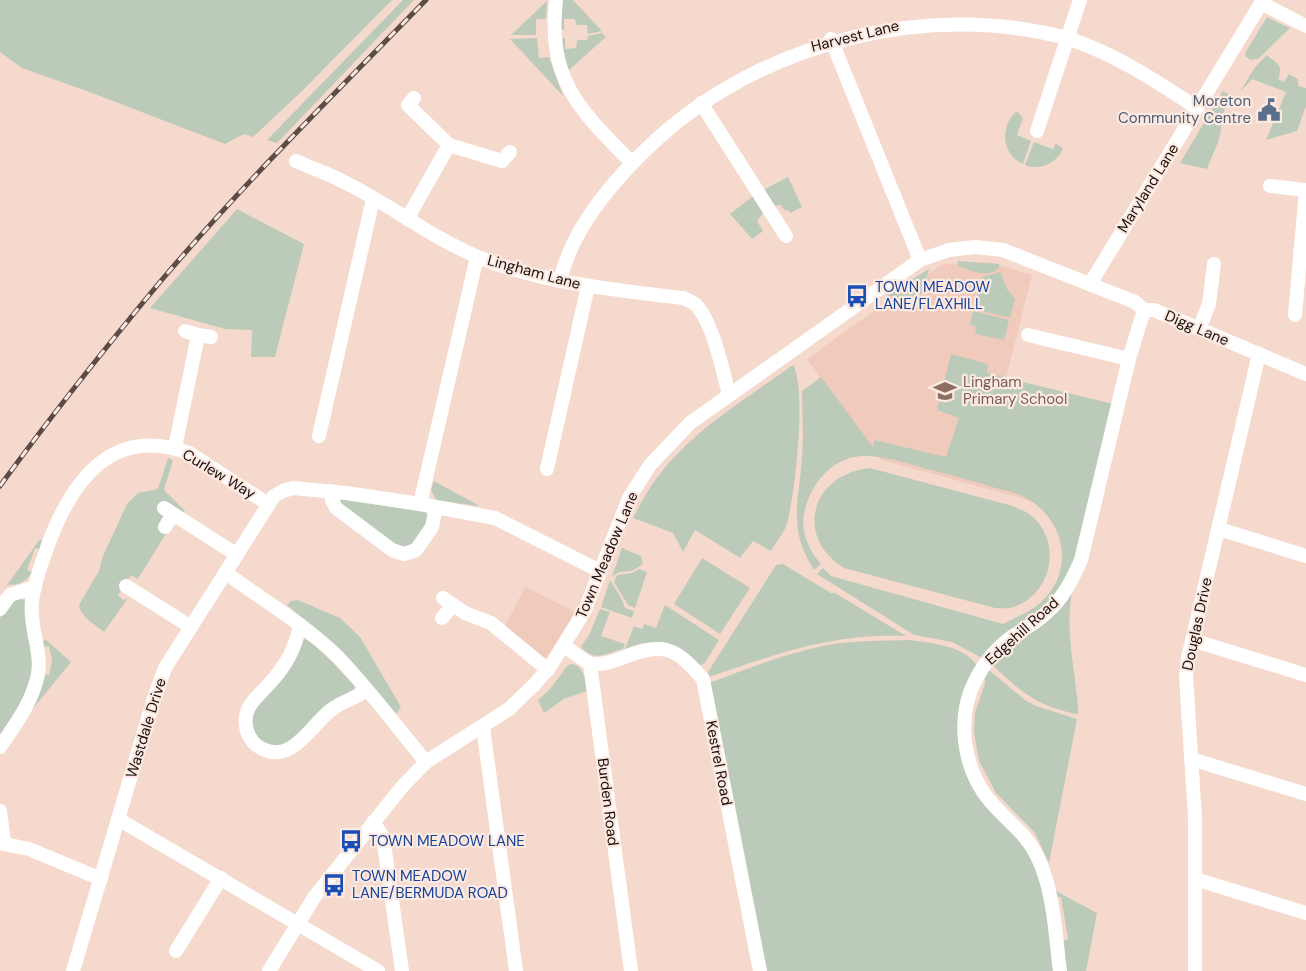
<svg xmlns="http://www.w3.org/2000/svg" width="1306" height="971" viewBox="0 0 1306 971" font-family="'DM Sans',sans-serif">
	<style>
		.built { fill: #f0cbbc }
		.green { fill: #bccbb9 }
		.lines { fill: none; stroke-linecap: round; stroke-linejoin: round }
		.minor { stroke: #fff; stroke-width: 14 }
		.rail-casing { stroke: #5c4c46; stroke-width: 5 }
		.rail { stroke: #fbe9e2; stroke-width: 3; stroke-dasharray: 9; stroke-linecap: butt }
		.labels { text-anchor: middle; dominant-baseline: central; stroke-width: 4.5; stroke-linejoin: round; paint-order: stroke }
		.street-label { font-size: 15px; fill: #190f0b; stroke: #fbe9e2 }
		.service-label { font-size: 15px; fill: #4e5e75; stroke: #fbe9e2; text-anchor: end }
		.transit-label { font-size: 15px; fill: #164399; stroke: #fbe9e2; text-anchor: start }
		.education-label { font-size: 15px; fill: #785e54; stroke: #fbe9e2; text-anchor: start }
	</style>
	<rect width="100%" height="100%" fill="#f6d9cd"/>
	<!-- built -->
	<g class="built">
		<path d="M989,262L1032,275L1006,378L1113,404L1087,516L881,460L807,359L906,288L944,264Z"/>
		<path d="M525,587L574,611L570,624L550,656L542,660L505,626Z"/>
	</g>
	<!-- green -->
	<g class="green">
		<path d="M0,0H392L300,93L253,137L244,134L225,144L92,93L22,68L0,52Z"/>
		<path d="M403,0H414L277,143L267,140Z"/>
		<path d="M563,0H573L602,31L588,34L587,25H576L575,19H564V30L559,28Z"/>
		<path d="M547,1L546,19H536V35H511Z"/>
		<path d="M1267,17L1290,28L1258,59L1251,60L1246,57L1245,53Z"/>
		<path d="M602,33L606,37L569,70L563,57L562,39L565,38V49L576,48L577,40H587L588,36Z"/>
		<path d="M537,38L539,58L549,57L563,96L510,39Z"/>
		<path d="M1267,55C1277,65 1284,64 1278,79L1284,82L1289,74L1298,79V86L1306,88V106L1297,131L1266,140L1286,92L1252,79L1242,90H1241L1255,67Z"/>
		<path d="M1223,91L1228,94C1223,110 1223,126 1218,142C1215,151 1210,160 1207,169L1180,163Z"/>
		<path d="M1017,111L1023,118L1017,135L1031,141L1023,164C1001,155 1000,125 1017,111Z"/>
		<path d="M1034,142L1053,149L1056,143L1063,149C1056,163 1041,171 1025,165Z"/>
		<path d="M788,177L802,207L790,213L788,210L785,211L781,205L774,206L763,190Z"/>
		<path d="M753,196L763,213L757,221L763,231L752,239L730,214Z"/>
		<path d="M237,209L304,244L275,357H251L252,330L225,329L150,308Z"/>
		<path d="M958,261L999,264V268C987,279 972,271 958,266Z"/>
		<path d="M929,269L923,292L896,309L887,295Z"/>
		<path d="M1000,272L1007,289L1015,299L1010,318L974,309L982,277Z"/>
		<path d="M973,311L1009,320L1004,340L975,334L976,327L970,325Z"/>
		<path d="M951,354L988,364L987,373L1113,404L1074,562L1067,578L1052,601L982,658L952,642L914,635L817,574L823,568L831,576L1003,624C1015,617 1033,611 1042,601C1077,568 1063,515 1022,496C1014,492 1004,490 996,488C976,482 955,476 935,471C909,465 876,451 850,458C827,465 813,484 806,506C799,528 807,548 821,564L814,570C787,527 799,503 802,457C804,435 802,413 802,391L821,377L873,447L874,440L946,457L959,418L937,410Z"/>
		<path d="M793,365C807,387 795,496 787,523C785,532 776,542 771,551L753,541L740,558L695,530L683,552L673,533L633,518C642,501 651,484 663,470C698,427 748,397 793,365Z"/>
		<path d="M168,458L173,460L164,490L185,511L183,515L165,516L167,532L138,579L131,575L118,595L123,600L128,598L104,632C95,624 81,618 79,605L99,571L103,556L127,504L138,493L158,489Z"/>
		<path d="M870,468L1009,505C1017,508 1027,511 1034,518C1062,545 1051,594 1014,607C1009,609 1001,608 995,608L844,568C793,536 812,474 870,468Z"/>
		<path d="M434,481L476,504L478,506L436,500L431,490Z"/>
		<path d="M340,499L426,512L430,520L412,548L404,550L339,505L338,500Z"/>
		<path d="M40,539L43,543L42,550L35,548L27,570L32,572C26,582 19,585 7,585Z"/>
		<path d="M622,548L641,556L643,564L632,571L619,572L612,576Z"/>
		<path d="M702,558L750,588L720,634L674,604Z"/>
		<path d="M783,564L831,593H835L906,636C832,633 777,654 709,677L708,672L776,565Z"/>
		<path d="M639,569L647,572L635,608L628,605L614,582L617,575L632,573Z"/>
		<path d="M610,580C615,589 622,597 625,608L634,611L632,618L601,607Z"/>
		<path d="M1073,588C1064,626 1075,668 1078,707V714H1076C1033,704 1023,693 991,664Z"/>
		<path d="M18,597L27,602C29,619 35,640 34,657C33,687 16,713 0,737V618L13,599Z"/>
		<path d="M298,600L340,618L360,637L401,707L396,714L330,641L287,605L291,601Z"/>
		<path d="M665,605L719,640L705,663L698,666C671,647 659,634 625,649L634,626L642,629L644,624L656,628Z"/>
		<path d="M600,609L610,612L601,636L625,644L623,649C606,653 595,663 581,647L589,635Z"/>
		<path d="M302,638C315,641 343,674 354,685L355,690L295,740L279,748L262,744L251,730V712Z"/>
		<path d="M46,640L71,662L27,716L42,674L49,675L52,660L49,646L42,647L41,642Z"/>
		<path d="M910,640C930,643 967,646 977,666L962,755L1021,839L1042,878L1056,971H764L709,683C746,669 784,654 823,646C851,640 881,641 910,640Z"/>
		<path d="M573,664C584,667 586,681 587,691L564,699L544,713L538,700L550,689L568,665Z"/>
		<path d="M989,670L1025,700L1036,706L1077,719L1049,863L1035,833L996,793L979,761L974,732L975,713L985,683L984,677Z"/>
		<path d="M1054,890L1097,913L1086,971H1065L1061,942L1068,939L1061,897L1055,898Z"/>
	</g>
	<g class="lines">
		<!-- minor -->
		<g class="minor">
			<path d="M556,0C547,80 579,109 632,163"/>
			<path d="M1261,3L1306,26"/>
			<path d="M831,39L920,260"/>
			<path d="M414,98L408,105L449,145L502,161L510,152"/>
			<path d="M701,103L786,236"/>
			<path d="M1037,131L1080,0"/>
			<path d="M296,161C311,168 327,173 342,181C388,203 430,237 478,257C543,283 614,290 683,298C687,300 693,302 696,305C713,323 723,371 729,395"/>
			<path d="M1270,186L1306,190"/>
			<path d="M407,219L449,145"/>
			<path d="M560,281C572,226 616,177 656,140C763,42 929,0 1070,39C1117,55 1156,81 1197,108"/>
			<path d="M1090,284L1263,0"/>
			<path d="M1295,315L1306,190"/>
			<path d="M1199,329L1209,304L1214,264"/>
			<path d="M185,331L198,335L211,337"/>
			<path d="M1028,335L1129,359"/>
			<path d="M319,436L373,199"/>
			<path d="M175,448L198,335"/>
			<path d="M547,469L588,286"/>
			<path d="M331,491L332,500L336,508L392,550L404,554L416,550L432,527L436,507"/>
			<path d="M420,504L477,257"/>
			<path d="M164,508L237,555"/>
			<path d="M165,527L173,514"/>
			<path d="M1219,529L1306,556"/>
			<path d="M226,573C263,600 304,624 337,656C369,689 397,727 426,762"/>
			<path d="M126,586L191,627"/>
			<path d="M443,598L465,613L491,623L548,670"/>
			<path d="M0,609L10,595L35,587"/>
			<path d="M442,618L453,605"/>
			<path d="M300,625C295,649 286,666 269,684C262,692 253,699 248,709C244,718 245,731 251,739C254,744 260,748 265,750C293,762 312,724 331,710C342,701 355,699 366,690"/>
			<path d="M1192,640L1306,675"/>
			<path d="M564,646L590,664L631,971"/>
			<path d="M590,664C602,665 611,662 622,658C664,642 674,646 703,679L760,971"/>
			<path d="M483,727L516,971"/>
			<path d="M0,747C15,725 33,701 38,674C42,650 29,627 32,602C34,582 42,563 48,545C72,480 112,425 189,453L268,504"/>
			<path d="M1191,759L1306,794"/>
			<path d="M0,811L4,842"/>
			<path d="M118,819L378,971"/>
			<path d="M373,822L383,837L402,971"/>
			<path d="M0,843L29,849L101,879"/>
			<path d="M1195,879L1306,913"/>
			<path d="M176,951L221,878"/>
			<path d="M73,971L154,698L165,668L274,496L283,491L293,488L346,493L420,504L495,518L600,571"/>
			<path d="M269,971L315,896L401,788L426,762L509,709L535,684L551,665L585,610L629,498L650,465L690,423L920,260L949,250L975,247L1003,250L1135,302L1144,310H1154L1306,374"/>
			<path d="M1060,971C1055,933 1054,890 1037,856C1026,833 1006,820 990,801C963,769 956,718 975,681C984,663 996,648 1013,636C1024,629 1036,623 1046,613C1063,599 1072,580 1081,560L1129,359L1144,310"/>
			<path d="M1195,971V818L1186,676L1188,658L1259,354"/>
		</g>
		<!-- rail casing -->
		<g class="rail-casing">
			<path id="rail" d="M0,486C51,416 105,348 160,282C244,183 336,92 426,0"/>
		</g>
		<!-- rail -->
		<use href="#rail" class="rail"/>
	</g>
	<!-- icons -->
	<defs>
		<g id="civic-bare" transform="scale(1.8)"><path d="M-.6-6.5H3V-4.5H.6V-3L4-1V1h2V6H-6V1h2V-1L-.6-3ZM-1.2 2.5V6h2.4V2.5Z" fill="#5c6f8a" stroke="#fbe9e2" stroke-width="2.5" paint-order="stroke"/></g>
		<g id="bus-bare" transform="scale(1.8)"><path d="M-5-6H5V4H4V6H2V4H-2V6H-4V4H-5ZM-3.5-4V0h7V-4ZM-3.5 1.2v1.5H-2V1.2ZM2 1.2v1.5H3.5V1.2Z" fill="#1a4fb4" stroke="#fbe9e2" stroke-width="2.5" paint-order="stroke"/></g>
		<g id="school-bare" transform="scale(1.8)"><path d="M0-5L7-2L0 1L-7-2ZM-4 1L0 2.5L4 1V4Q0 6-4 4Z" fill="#8d6e63" stroke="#fbe9e2" stroke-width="2.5" paint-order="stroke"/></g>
	</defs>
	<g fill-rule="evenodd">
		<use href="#civic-bare" x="1269" y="110"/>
		<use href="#bus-bare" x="857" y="296"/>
		<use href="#school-bare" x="945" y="391"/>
		<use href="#bus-bare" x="351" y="841"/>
		<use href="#bus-bare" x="334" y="885"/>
	</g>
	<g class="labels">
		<!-- street labels -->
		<g class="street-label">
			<text transform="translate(855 36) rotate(-14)">Harvest Lane</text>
			<text transform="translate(1148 188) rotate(-58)">Maryland Lane</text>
			<text transform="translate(534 272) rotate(15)">Lingham Lane</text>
			<text transform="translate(1197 328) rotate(23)">Digg Lane</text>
			<text transform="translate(219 474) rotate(31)">Curlew Way</text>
			<text transform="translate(607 555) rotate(-67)">Town Meadow Lane</text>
			<text transform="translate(1197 624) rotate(-78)">Douglas Drive</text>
			<text transform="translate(1022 631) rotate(-42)">Edgehill Road</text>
			<text transform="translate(146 728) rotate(-73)">Wastdale Drive</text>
			<text transform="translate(719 763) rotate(79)">Kestrel Road</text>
			<text transform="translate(608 802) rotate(83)">Burden Road</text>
		</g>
		<!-- service labels -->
		<g class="service-label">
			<text x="1251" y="101">Moreton<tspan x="1251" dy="17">Community Centre</tspan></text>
		</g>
		<!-- transit labels -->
		<g class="transit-label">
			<text x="875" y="287">TOWN MEADOW<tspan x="875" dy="17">LANE/FLAXHILL</tspan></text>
			<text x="369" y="841">TOWN MEADOW LANE</text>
			<text x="352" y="876">TOWN MEADOW<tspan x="352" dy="17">LANE/BERMUDA ROAD</tspan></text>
		</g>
		<!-- education labels -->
		<g class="education-label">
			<text x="963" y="382">Lingham<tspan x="963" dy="17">Primary School</tspan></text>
		</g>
	</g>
</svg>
